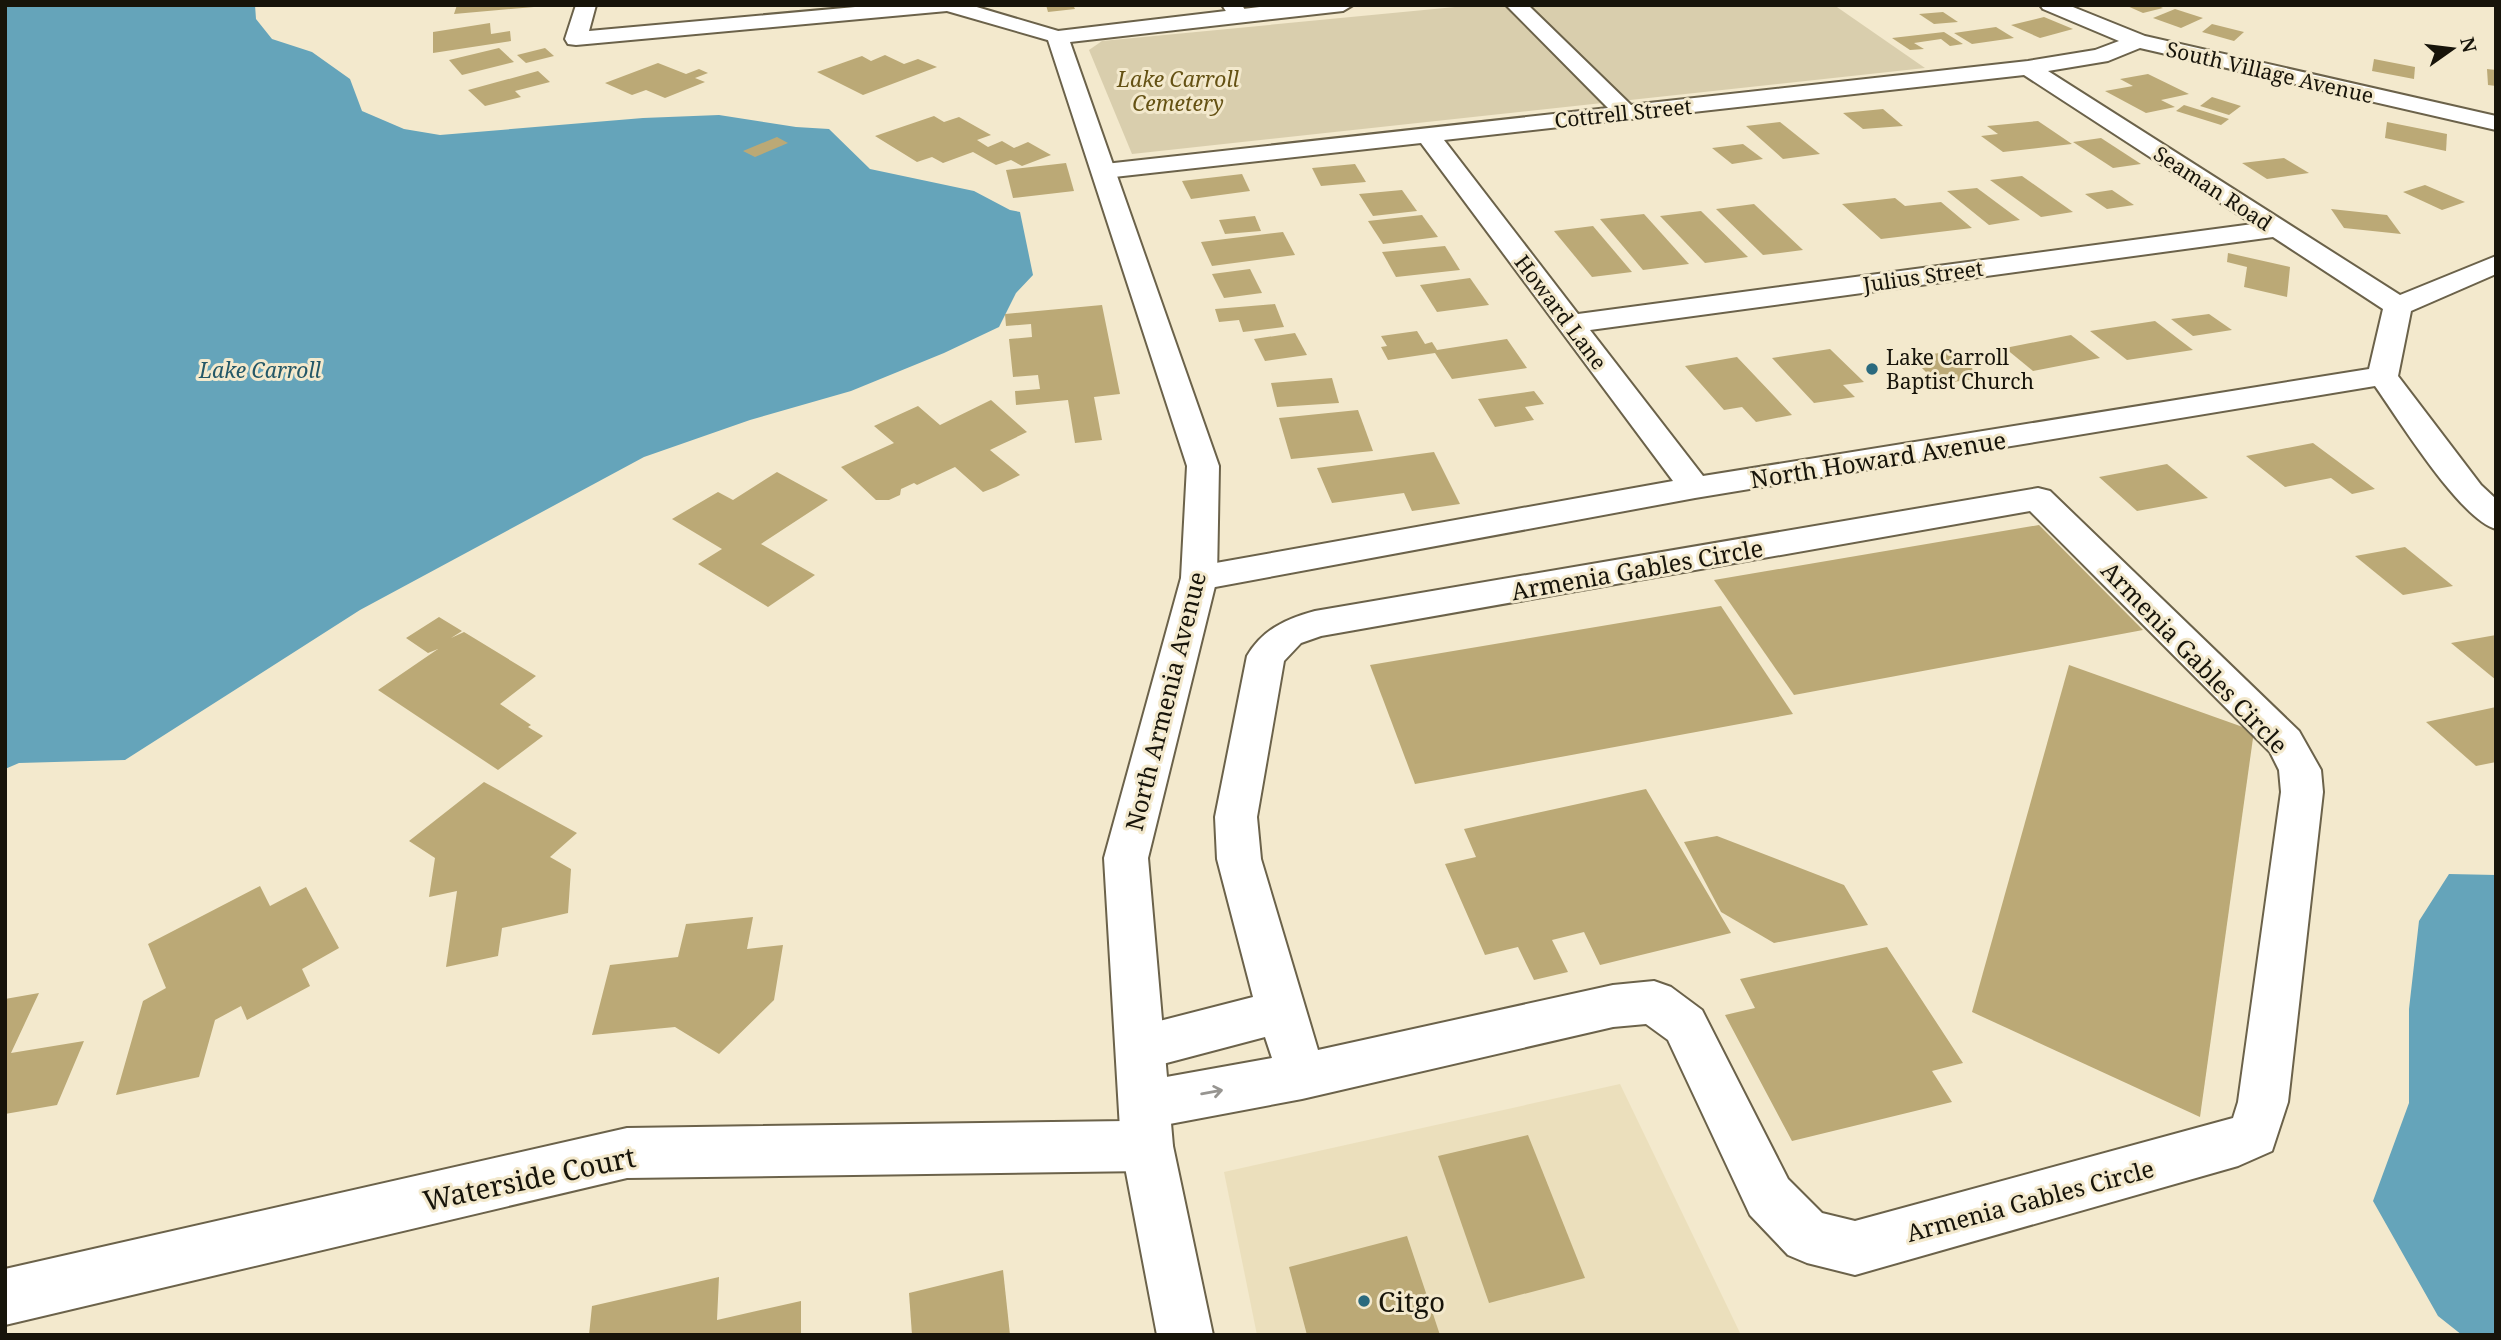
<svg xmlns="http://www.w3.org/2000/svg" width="2501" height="1340" viewBox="0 0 2501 1340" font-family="'Noto Serif',serif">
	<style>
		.built { fill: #ebdfbc }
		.green { fill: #d9cead }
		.water { fill: #65a4ba }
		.building { fill: #bba976 }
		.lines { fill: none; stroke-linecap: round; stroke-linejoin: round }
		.minor-casing { stroke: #6b624a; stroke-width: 4 }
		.tertiary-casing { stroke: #6b624a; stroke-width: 4 }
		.secondary-casing { stroke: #6b624a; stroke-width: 4 }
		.minor { fill: #fff; fill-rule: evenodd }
		.tertiary { fill: #fff; fill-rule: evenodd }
		.secondary { fill: #fff; fill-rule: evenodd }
		.oneway { stroke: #979591 }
		.poi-dot { fill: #2a6a7e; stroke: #f3e9cd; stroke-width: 2.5 }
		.labels { text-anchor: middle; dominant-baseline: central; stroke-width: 6; stroke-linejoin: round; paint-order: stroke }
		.far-street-label { font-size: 21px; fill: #17140a; stroke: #f3e9cd }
		.far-park-label { font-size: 21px; font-style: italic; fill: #645113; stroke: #f3e9cd }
		.far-poi-label { font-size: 21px; fill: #17140a; stroke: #f3e9cd; text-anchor: start }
		.far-water-label { font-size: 21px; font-style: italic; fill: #235767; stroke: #f3e9cd }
		.street-label { font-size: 24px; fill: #17140a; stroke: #f3e9cd }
		.near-street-label { font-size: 28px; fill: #17140a; stroke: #f3e9cd }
		.near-poi-label { font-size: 28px; fill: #17140a; stroke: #f3e9cd; text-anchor: start }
	</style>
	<rect width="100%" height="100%" fill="#f3e9cd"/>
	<!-- built -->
	<path class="built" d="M1620,1084L1741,1335H1257L1224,1172Z"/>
	<!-- green -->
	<path class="green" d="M1476,5H1834L1925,68L1132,154L1089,50L1102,41Z"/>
	<!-- water -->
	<g class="water">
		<path d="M5,5H255L256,19L272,39L312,52L350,79L362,111L404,129L440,135L643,118L719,115L796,127L829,129L870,169L974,191L1010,210L1020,212L1033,275L1016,293L999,327L944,353L851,391L750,420L644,457L360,610L125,760L19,763L5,769Z"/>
		<path d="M2449,874L2496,875V1335H2462L2438,1316L2373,1201L2409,1103V1009L2419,921Z"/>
	</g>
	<!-- building -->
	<g class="building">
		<path d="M457,5H534V7L454,14Z"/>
		<path d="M1046,5H1073L1075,9L1048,12Z"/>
		<path d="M2125,5H2156L2163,8L2143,13Z"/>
		<path d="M2175,9L2203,18L2181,28L2153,18Z"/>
		<path d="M1943,12L1958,22L1934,24L1919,14Z"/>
		<path d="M2044,17L2073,29L2040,38L2011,25Z"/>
		<path d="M490,23L491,34L510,31L511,41L433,53V32Z"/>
		<path d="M2212,24L2244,32L2234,41L2202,32Z"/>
		<path d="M1996,27L2014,38L1972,44L1954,33Z"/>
		<path d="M1944,32L1963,44L1950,46L1941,39L1914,43L1924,49L1910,50L1892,38Z"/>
		<path d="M499,48L514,62L462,75L449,60Z"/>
		<path d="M545,48L554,56L526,63L517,55Z"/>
		<path d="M885,55L904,64L918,59L937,67L863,95L817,72L862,56L871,61Z"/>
		<path d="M2374,59L2415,67L2414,79L2372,71Z"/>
		<path d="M658,63L686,74L699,69L708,73L695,78L705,82L665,98L646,90L632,95L605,83Z"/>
		<path d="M2487,69L2496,70V86L2488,85Z"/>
		<path d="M538,71L550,82L515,91L521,97L485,106L468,90Z"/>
		<path d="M2148,74L2189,94L2161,100L2175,107L2146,113L2105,91L2133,86L2120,79Z"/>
		<path d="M2212,97L2241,106L2229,115L2200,106Z"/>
		<path d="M2184,105L2229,119L2221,125L2176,111Z"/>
		<path d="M1883,109L1903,126L1863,129L1843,113Z"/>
		<path d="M934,116L944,122L959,117L991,135L977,140L988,147L1002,141L1014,148L1028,142L1051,155L1022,166L1011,160L996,165L973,152L943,163L932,157L917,162L875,136Z"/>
		<path d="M2038,121L2072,144L2003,152L1981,136L1998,134L1987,126Z"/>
		<path d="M1780,122L1820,154L1783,159L1746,126Z"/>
		<path d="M2387,122L2447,134L2446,151L2385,138Z"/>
		<path d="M777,137L788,143L755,157L743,151Z"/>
		<path d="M2101,138L2141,164L2113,168L2073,142Z"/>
		<path d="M1743,144L1763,159L1732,164L1712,148Z"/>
		<path d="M2284,158L2309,173L2267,179L2242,163Z"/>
		<path d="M1066,163L1074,191L1013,198L1006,170Z"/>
		<path d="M1355,164L1366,182L1321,186L1312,168Z"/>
		<path d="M1242,174L1250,191L1191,199L1182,181Z"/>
		<path d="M2022,176L2073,212L2041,217L1990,180Z"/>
		<path d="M2425,185L2465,202L2442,210L2403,192Z"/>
		<path d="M1977,188L2020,220L1989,225L1947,191Z"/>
		<path d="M1402,190L1417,211L1373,216L1359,194Z"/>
		<path d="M2112,190L2134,205L2107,209L2085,194Z"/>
		<path d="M1895,198L1905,206L1941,202L1972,228L1881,239L1842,204Z"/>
		<path d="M1754,204L1803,250L1763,255L1716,209Z"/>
		<path d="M2331,209L2387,215L2401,234L2344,228Z"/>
		<path d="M1701,211L1748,257L1705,263L1660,216Z"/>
		<path d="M1644,214L1689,264L1643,270L1600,219Z"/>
		<path d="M1422,215L1438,237L1383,244L1368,221Z"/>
		<path d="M1255,216L1261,231L1225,234L1219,220Z"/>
		<path d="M1593,226L1632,272L1592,277L1554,231Z"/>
		<path d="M1283,232L1295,255L1212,266L1201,242Z"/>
		<path d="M1445,246L1460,270L1396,277L1382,252Z"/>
		<path d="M2228,253L2290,267L2287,297L2244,287L2247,267L2227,262Z"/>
		<path d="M1250,269L1262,293L1224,298L1212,274Z"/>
		<path d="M1470,278L1489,305L1437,312L1420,285Z"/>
		<path d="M1275,304L1284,327L1243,332L1239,320L1219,322L1215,309Z"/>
		<path d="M1102,305L1120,394L1094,397L1102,440L1075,443L1068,400L1016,405L1015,391L1040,389L1038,375L1013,377L1009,339L1032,337L1031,324L1006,326L1005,314Z"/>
		<path d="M2209,314L2232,330L2193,336L2171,319Z"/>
		<path d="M2155,321L2193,350L2127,360L2090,331Z"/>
		<path d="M1417,331L1425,344L1432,342L1437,350L1507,339L1527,368L1452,379L1435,353L1388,360L1381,347L1387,346L1381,336Z"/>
		<path d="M1295,333L1307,355L1265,361L1254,339Z"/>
		<path d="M2071,335L2100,358L2033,371L2005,348Z"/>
		<path d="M1830,349L1864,382L1843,385L1855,397L1814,403L1772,358Z"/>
		<path d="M1954,351L1982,378L1938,384L1911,357Z"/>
		<path d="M1737,357L1792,415L1756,422L1742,407L1724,410L1685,366Z"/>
		<path d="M1332,378L1339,403L1277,407L1271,383Z"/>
		<path d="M1534,391L1544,404L1525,407L1534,420L1495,427L1478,399Z"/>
		<path d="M991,400L1027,432L990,450L1020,475L996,487L983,492L955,467L917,485L914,483L901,489L900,495L889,500H876L841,467L894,443L874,426L918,406L940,425Z"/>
		<path d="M1358,410L1373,451L1291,459L1279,418Z"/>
		<path d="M2313,443L2375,489L2352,494L2331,478L2285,487L2246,456Z"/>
		<path d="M1434,452L1460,504L1412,511L1404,493L1332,503L1317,468Z"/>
		<path d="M2167,464L2208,498L2137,511L2099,477Z"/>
		<path d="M777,472L828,500L761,544L815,575L768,607L698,564L722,549L672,519L718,492L733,500Z"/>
		<path d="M2039,525L2143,630L1794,695L1714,580Z"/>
		<path d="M2405,547L2453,586L2403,595L2355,556Z"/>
		<path d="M1721,606L1793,714L1415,784L1370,665Z"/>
		<path d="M439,617L462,631L451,638L464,632L536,676L500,704L531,725L528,727L543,736L498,770L378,690L438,649L428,653L406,638Z"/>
		<path d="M2496,635V680L2451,643Z"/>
		<path d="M2069,665L2254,731L2200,1117L1972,1012Z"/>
		<path d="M2496,707V762L2476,766L2426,722Z"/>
		<path d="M484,782L577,833L550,857L571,869L568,913L502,928L498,956L446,967L457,891L429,897L435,858L409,841Z"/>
		<path d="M1646,789L1731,933L1600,965L1584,932L1552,940L1568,972L1534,980L1518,947L1485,955L1445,864L1476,857L1464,829Z"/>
		<path d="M1717,836L1844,885L1868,925L1774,943L1721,912L1684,842Z"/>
		<path d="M260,886L270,906L306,887L339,948L302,969L310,986L247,1020L241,1006L215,1020L199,1077L116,1095L143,1001L166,988L148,944Z"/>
		<path d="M753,917L747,949L783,945L774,1000L719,1054L675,1027L592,1035L610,965L678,957L686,924Z"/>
		<path d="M1887,947L1963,1063L1932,1071L1952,1102L1792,1141L1725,1015L1755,1008L1740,979Z"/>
		<path d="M39,993L11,1053L84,1041L57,1105L5,1114V999Z"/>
		<path d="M1528,1135L1585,1278L1489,1303L1438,1156Z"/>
		<path d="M1407,1236L1440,1335H1307L1289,1267Z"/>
		<path d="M1003,1270L1010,1335H912L909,1293Z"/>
		<path d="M719,1277L717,1320L801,1301V1335H589L592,1306Z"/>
	</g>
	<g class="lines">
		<!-- minor casing -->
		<g class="minor-casing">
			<g id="minor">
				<path d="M576,5H596L589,31L877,5H957L947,11L576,45L568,44L565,39Z"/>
				<path d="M1222,5H1242L1248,15L1245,19H1231Z"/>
				<path d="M1506,5H1528L1631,105L2028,61L2095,50L2119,41L2043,9L2040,5H2068L2145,36L2496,116V130L2140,48L2108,61L2048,71L2400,295L2496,256V274L2411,311L2398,376L2481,485L2496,499V529C2460,519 2399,420 2375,386L1695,498L1199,590L1186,587L1181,578L1186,569L1199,566L1673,481L1421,143L1105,178L1096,176L1093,171L1096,166L1105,164L1608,108ZM2024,75L2253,224L1578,314L1444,140ZM2273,237L2383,309L2369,369L1703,476L1590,330Z"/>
				<path d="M2038,488L2050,491L2299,731L2321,770L2323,792L2288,1102L2272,1151L2238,1166L1855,1275L1807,1263L1788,1255L1750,1215L1668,1040L1646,1024L1613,1027L1302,1099L1159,1126L1165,1128L1173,1146L1165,1164L1147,1171L627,1178L5,1325V1269L627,1128L1126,1121L1119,1105L1126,1088L1144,1081L1272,1058L1265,1037L1140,1070L1123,1064L1116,1048L1123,1032L1140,1026L1253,997L1217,859L1215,817L1247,656C1263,629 1286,619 1315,611ZM2030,511L2270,752L2279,770L2281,792L2238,1102L2233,1118L1855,1221L1822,1213L1788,1179L1702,1010L1671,987L1654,981L1613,985L1318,1050L1261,859L1257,817L1284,661L1301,643L1321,636Z"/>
			</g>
		</g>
		<!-- tertiary casing -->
		<g class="tertiary-casing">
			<path id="tertiary" d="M937,5H970L1065,33L1069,37L1065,41L1058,43L940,9Z"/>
		</g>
		<!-- secondary casing -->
		<g class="secondary-casing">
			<path id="secondary" d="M1276,5H1353L1343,11L1070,42L1219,466L1217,578L1148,858L1173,1146L1213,1335H1157L1121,1146L1104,858L1181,578L1187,466L1047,37L1051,33L1058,31Z"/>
		</g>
		<!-- minor -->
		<use href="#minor" class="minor"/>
		<!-- tertiary -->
		<use href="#tertiary" class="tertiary"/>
		<!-- secondary -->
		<use href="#secondary" class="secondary"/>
	</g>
	<!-- one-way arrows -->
	<defs><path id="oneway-shaft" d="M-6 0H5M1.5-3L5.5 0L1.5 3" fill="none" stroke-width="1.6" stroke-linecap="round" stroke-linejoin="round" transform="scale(1.75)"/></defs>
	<use class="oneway" href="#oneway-shaft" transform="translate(1212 1092) rotate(-10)"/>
	<!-- markers -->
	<g class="poi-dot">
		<circle cx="1872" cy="369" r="7"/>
		<circle cx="1364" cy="1301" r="7"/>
	</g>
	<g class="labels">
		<!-- far-street labels -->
		<g class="far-street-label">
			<text transform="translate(2270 72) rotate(13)">South Village Avenue</text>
			<text transform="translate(1623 113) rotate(-6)">Cottrell Street</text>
			<text transform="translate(2213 188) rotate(33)">Seaman Road</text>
			<text transform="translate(1923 276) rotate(-8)">Julius Street</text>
			<text transform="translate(1561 312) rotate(53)">Howard Lane</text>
		</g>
		<!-- far-park labels -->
		<g class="far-park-label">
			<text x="1178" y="79">Lake Carroll<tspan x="1178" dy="24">Cemetery</tspan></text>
		</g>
		<!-- far-poi labels -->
		<g class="far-poi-label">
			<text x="1886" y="357">Lake Carroll<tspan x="1886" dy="24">Baptist Church</tspan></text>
		</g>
		<!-- far-water labels -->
		<g class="far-water-label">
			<text x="260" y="370">Lake Carroll</text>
		</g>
		<!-- street labels -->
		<g class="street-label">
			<text transform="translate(1878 459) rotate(-9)">North Howard Avenue</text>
			<text transform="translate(1637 569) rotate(-10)">Armenia Gables Circle</text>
			<text transform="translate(2195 657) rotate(46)">Armenia Gables Circle</text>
			<text transform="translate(1165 701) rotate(-76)">North Armenia Avenue</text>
			<text transform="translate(2030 1200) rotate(-15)">Armenia Gables Circle</text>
		</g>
		<!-- near-street labels -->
		<g class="near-street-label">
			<text transform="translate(529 1178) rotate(-12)">Waterside Court</text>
		</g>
		<!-- near-poi labels -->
		<g class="near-poi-label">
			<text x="1378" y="1301">Citgo</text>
		</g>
	</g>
	<!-- border -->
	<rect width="2501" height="1340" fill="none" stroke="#17140a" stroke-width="14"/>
	<!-- north arrow -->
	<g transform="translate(2452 49) rotate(76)" stroke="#f3e9cd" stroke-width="5" paint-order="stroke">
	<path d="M0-5L12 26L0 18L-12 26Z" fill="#17140a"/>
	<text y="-10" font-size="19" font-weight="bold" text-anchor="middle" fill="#17140a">N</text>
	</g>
</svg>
